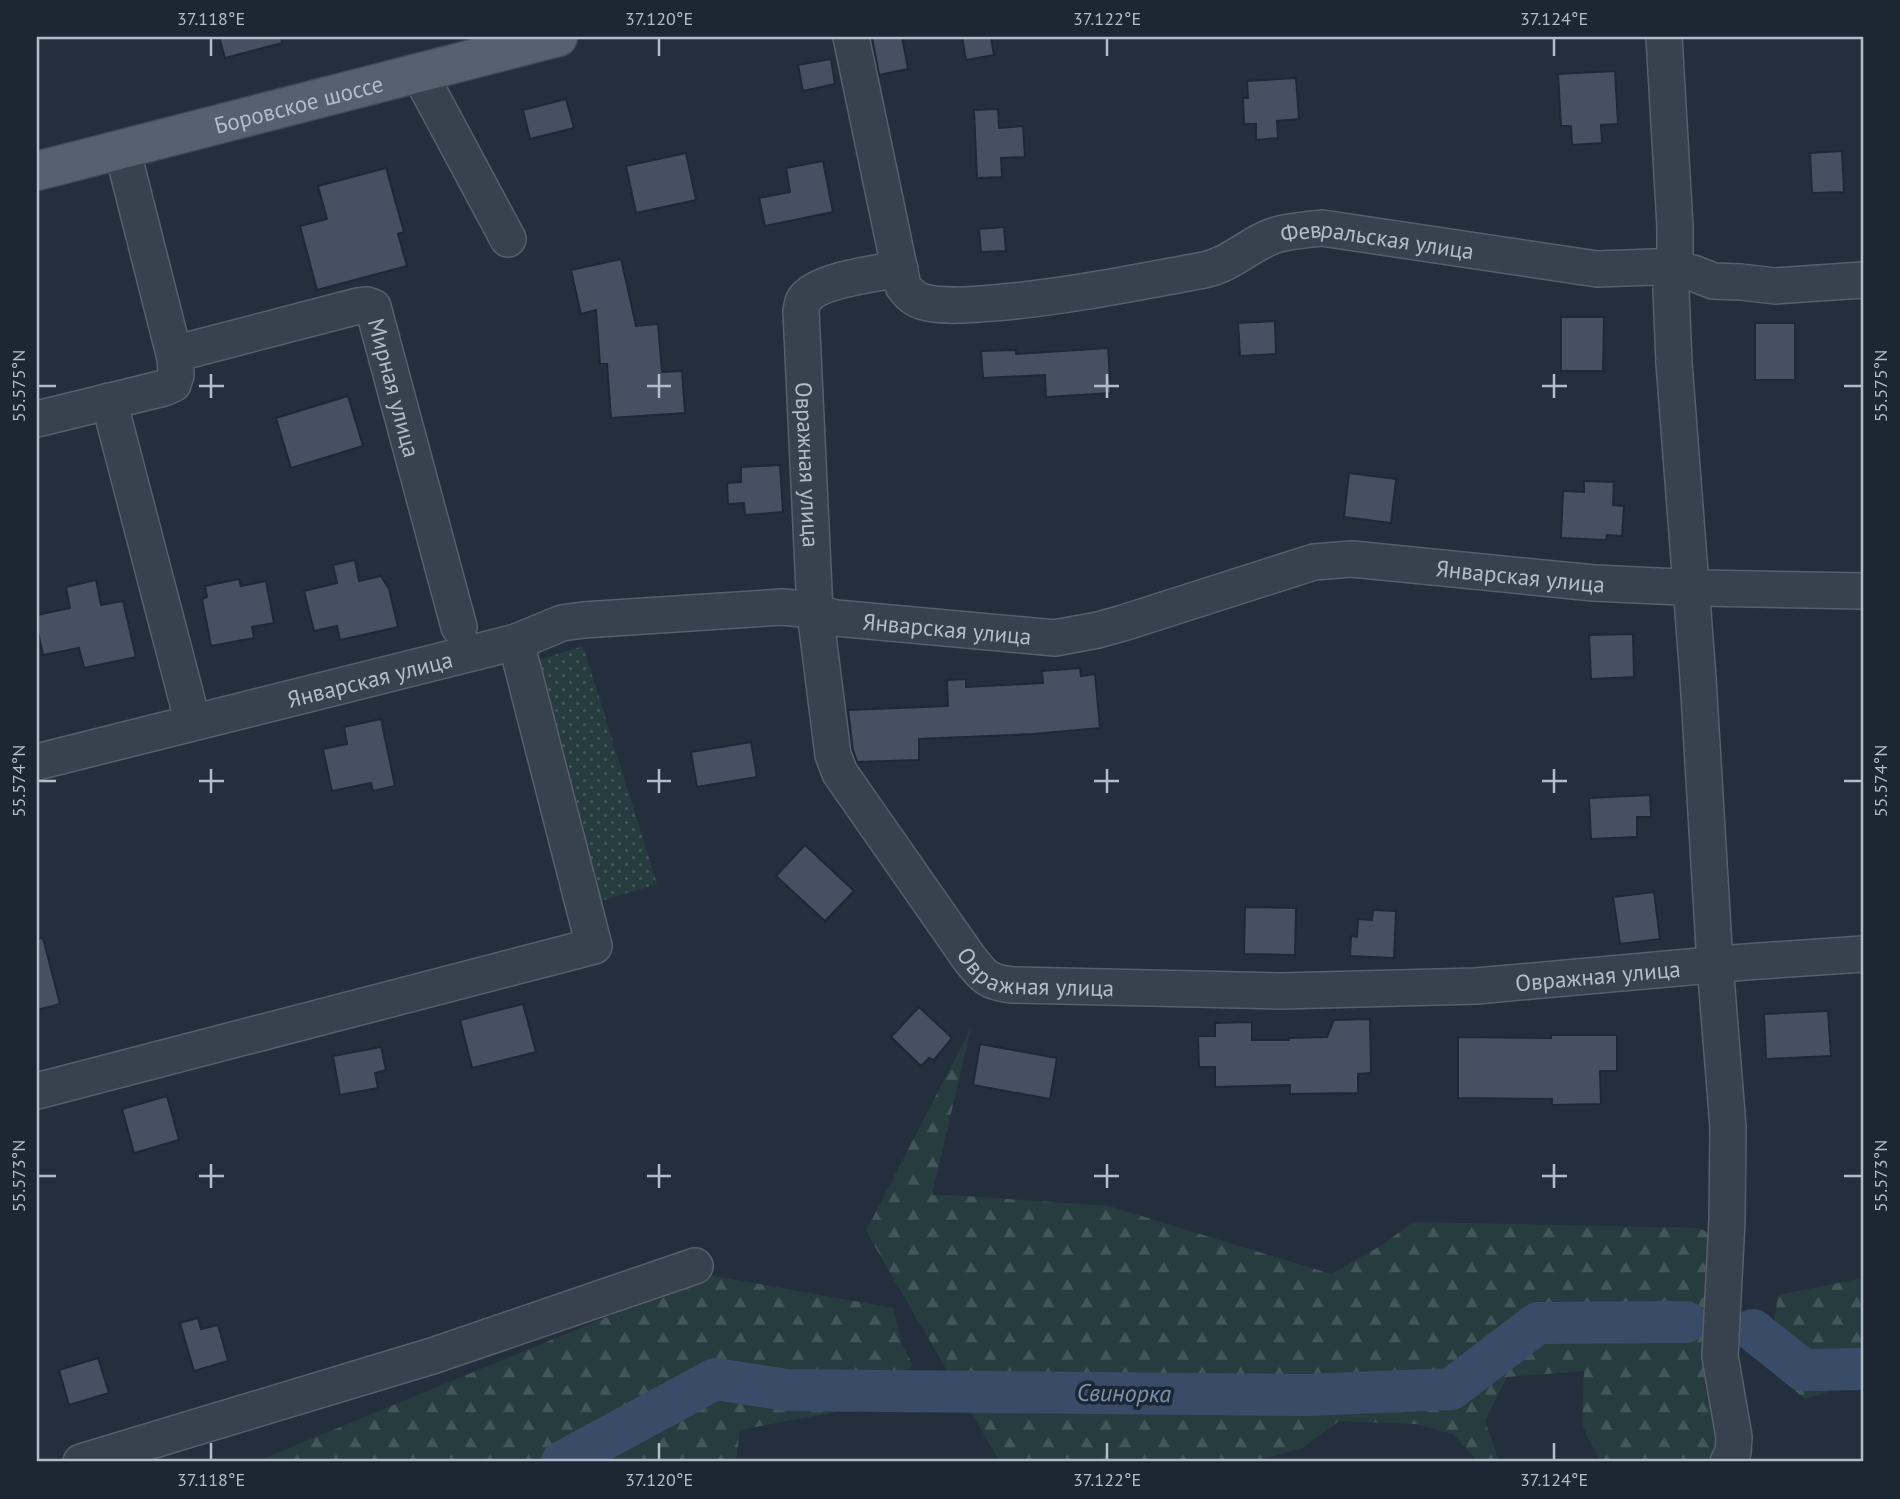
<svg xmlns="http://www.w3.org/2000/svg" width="1900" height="1499" viewBox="0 0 1900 1499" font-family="'PT Sans',sans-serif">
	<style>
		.forest { fill: url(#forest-firs) }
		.park { fill: url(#park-dots) }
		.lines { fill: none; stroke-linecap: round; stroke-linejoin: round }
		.river { stroke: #394c67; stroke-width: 42 }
		.building { fill: #455162; stroke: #1f2835; stroke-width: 2 }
		.minor-casing { stroke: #565f6c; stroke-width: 38 }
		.major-casing { stroke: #414a57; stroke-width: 41 }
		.minor { stroke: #38414e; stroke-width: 35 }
		.major { stroke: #56606e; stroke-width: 38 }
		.ticks { fill: none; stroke: #b4bcc9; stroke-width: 2.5 }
		.labels { text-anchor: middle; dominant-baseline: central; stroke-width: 7; stroke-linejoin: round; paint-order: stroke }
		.street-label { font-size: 23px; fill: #b4bcc9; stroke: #1d2633 }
		.water-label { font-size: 24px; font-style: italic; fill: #7c92b1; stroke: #1d2633 }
		.neatline { fill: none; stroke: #b4bcc9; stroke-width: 2.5 }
		.ticks-label { font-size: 18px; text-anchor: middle; fill: #b4bcc9 }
	</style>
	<defs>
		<pattern id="forest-firs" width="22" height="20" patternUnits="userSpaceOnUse" patternTransform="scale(1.75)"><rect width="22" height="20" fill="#263c3f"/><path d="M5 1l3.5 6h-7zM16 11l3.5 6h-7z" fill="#435659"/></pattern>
		<pattern id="park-dots" width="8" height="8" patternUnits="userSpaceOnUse" patternTransform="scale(1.75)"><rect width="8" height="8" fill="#263c3f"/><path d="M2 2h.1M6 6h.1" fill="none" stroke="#435659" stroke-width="1.8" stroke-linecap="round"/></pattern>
	</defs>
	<rect width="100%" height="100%" fill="#242f3e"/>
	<!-- forest -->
	<g class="forest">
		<path d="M971,1028L932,1195L966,1196L1109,1206L1331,1274L1382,1245L1413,1222L1699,1228L1711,1234L1717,1412L1714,1453L1707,1462H1601L1582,1425L1584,1371L1507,1377L1485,1421L1499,1462H1478L1453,1434L1415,1424L1339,1421L1302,1448L1253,1462H1000L866,1231Z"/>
		<path d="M709,1275L893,1308L902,1344L913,1366L846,1410L740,1430L736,1462H255Z"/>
		<path d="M1863,1278V1381L1805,1399L1771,1371L1774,1322L1778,1295Z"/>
	</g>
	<!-- park -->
	<path class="park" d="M583,646L657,884L598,902L532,662Z"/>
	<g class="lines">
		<!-- river -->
		<g class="river">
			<path d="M1753,1330L1803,1370L1863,1369"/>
			<path d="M562,1462L715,1379L786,1390L1307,1395L1451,1389L1538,1323L1686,1322"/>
		</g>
	</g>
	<!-- building -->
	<g class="building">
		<path d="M219,37H281L282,43L225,58Z"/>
		<path d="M872,37H902L908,69L879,75Z"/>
		<path d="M962,37H991L994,55L966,60Z"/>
		<path d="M831,59L835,84L803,91L798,65Z"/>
		<path d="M1615,71L1618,124L1601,125L1602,143L1572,145L1571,126H1561L1558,74Z"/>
		<path d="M1296,78L1299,119L1277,121L1278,138L1256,140V124H1244L1243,98H1248L1247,81Z"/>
		<path d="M566,99L574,128L530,139L523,110Z"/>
		<path d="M998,109L999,128L1023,126L1025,157L1001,158L1002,177L977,178L974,110Z"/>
		<path d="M1842,151L1844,192L1812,193L1810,153Z"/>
		<path d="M686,153L696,200L636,213L626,166Z"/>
		<path d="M823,161L833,212L765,226L759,198L790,192L786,168Z"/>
		<path d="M386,168L404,232L398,234L407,266L317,290L300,226L327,219L318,186Z"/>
		<path d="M1004,227L1006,251L981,252L979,229Z"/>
		<path d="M621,259L636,326L658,324L662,372L682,371L685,413L611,418L607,364H600L596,310L581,314L571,270Z"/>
		<path d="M1561,317H1604L1603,371H1561Z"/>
		<path d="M1275,321L1276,354L1240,356L1238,323Z"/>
		<rect x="1755" y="323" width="40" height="57"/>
		<path d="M1108,348L1111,393L1046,397L1045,375L983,378L981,351L1016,350V354Z"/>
		<path d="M348,396L363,446L291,468L276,418Z"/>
		<path d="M780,465L783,512L745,515L744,503L728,504L727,483L741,482V467Z"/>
		<path d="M1349,473L1396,479L1391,523L1344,517Z"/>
		<path d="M1584,481L1614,482L1613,505L1624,506L1622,536L1607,535L1606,540L1561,538L1563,491L1584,492Z"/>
		<path d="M355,560L359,581L381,576L389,589L398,627L340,640L337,626L314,631L304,591L337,583L333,565Z"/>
		<path d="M239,579L241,586L266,581L274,623L252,627L254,638L211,646L202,599L207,597L205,586Z"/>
		<path d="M96,580L101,605L123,601L136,657L84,668L79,648L43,655L37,627V615L70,608L66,587Z"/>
		<path d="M1633,634L1634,677L1591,679L1589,635Z"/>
		<path d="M1080,668L1081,676L1095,674L1100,728L1033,734L919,739V760L857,762L853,750L848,710L948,706L947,680L966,679V687L1043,683L1042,671Z"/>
		<path d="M381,719L395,786L373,791L371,783L332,791L323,749L347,744L344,727Z"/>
		<path d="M751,742L757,777L697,787L691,752Z"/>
		<path d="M1650,795L1651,817H1637V837L1591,839L1589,798Z"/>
		<path d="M805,845L854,891L825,921L776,876Z"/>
		<path d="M1654,892L1660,939L1620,944L1613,897Z"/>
		<path d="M1245,907L1296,908L1295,955L1244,954Z"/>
		<path d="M1373,910L1396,911L1394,958L1350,956L1351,936L1357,937L1358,919L1372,920Z"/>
		<path d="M43,938L60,1004L37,1010V939Z"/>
		<path d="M523,1004L536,1052L472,1068L460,1020Z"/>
		<path d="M919,1007L952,1038L934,1060L929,1058L921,1066L891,1037Z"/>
		<path d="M1828,1011L1831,1056L1766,1059L1764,1014Z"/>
		<path d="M1370,1019L1371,1073L1358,1074V1093L1290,1094V1085L1215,1087V1067H1199L1198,1036H1215V1023L1252,1022V1040H1289V1038L1327,1037L1334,1020Z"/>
		<path d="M1551,1035H1617V1071H1600L1601,1104L1552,1105V1099L1458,1098V1037L1551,1038Z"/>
		<path d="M980,1044L1057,1058L1050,1099L973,1085Z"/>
		<path d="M381,1047L386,1070L375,1073L378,1088L340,1095L333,1056Z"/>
		<path d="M167,1096L179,1140L134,1153L122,1109Z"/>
		<path d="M198,1318L201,1329L218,1325L228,1361L194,1371L180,1323Z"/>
		<path d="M98,1358L109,1393L69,1405L59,1370Z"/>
	</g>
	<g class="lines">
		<!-- minor casing -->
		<g class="minor-casing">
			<g id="minor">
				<path id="s1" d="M851,37L903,286C908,293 915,300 924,302C945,308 981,304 1004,302C1071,296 1138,282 1204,270C1232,264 1248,245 1273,236C1288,231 1306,230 1322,228L1597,269L1655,267L1674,269L1693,273L1713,281L1741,282L1775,286L1863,280"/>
				<path d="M1664,37L1675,227V262L1671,290L1674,363L1698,678L1715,964L1728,1127L1727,1220L1720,1356L1734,1437L1733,1452L1728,1462"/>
				<path d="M419,73L508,239"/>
				<path id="s2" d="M900,269C878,273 816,280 804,300C802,303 802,307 801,311L815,612L833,755L840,773L969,958C984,977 988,983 1013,985L1281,991L1476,986L1745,962L1863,954"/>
				<path id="s3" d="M174,354L358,306L367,305L373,307L459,627"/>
				<path d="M109,401L188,704"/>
				<path d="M37,419L164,388L173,384L176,375L175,358L122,149"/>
				<path id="s4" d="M37,762L516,642L562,623L583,620L782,607L803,609L836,618L1055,638L1098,630L1123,623L1314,562L1352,559L1594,583L1701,588L1863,591"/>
				<path d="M37,1091L594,946L516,642"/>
				<path d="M81,1462L432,1356L695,1266"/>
			</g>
		</g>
		<!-- major casing -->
		<g class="major-casing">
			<g id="major">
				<path id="s5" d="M37,171L558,37"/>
			</g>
		</g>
		<!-- minor -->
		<use href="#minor" class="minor"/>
		<!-- major -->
		<use href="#major" class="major"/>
	</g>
	<!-- ticks -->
	<path class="ticks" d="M211,38V56M659,38V56M1107,38V56M1554,38V56M211,374V398M659,374V398M1107,374V398M1554,374V398M38,386H56M199,386H224M647,386H671M1094,386H1119M1542,386H1567M1844,386H1862M211,769V793M659,769V793M1107,769V793M1554,769V793M38,781H56M199,781H224M647,781H671M1094,781H1119M1542,781H1567M1844,781H1862M211,1164V1188M659,1164V1188M1107,1164V1188M1554,1164V1188M38,1176H56M199,1176H224M647,1176H671M1094,1176H1119M1542,1176H1567M1844,1176H1862M211,1443V1460M659,1443V1460M1107,1443V1460M1554,1443V1460"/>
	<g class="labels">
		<!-- street labels -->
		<g class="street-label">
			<text stroke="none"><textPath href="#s5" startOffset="270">Боровское шоссе</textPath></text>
			<text stroke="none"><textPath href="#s1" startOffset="747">Февральская улица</textPath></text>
			<text stroke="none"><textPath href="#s3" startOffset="289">Мирная улица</textPath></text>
			<text stroke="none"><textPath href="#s2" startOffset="268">Овражная улица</textPath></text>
			<text stroke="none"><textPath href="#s4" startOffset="1517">Январская улица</textPath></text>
			<text stroke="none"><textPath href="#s4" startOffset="931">Январская улица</textPath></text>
			<text stroke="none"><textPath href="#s4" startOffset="343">Январская улица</textPath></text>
			<text stroke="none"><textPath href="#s2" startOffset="877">Овражная улица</textPath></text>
			<text stroke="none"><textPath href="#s2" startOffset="1444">Овражная улица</textPath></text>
		</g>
		<!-- water labels -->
		<g class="water-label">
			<text transform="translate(1124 1393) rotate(1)">Свинорка</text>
		</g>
	</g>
	<!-- border -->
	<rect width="1900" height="1499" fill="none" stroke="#1d2633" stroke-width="77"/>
	<rect x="38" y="38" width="1824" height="1422" class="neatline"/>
	<g class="ticks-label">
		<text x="211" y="25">37.118°E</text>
		<text x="659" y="25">37.120°E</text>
		<text x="1107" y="25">37.122°E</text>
		<text x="1554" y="25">37.124°E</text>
		<text transform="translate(19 386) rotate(-90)" y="6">55.575°N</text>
		<text transform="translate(1881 386) rotate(-90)" y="6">55.575°N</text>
		<text transform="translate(19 781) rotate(-90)" y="6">55.574°N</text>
		<text transform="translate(1881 781) rotate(-90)" y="6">55.574°N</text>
		<text transform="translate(19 1176) rotate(-90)" y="6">55.573°N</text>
		<text transform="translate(1881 1176) rotate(-90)" y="6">55.573°N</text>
		<text x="211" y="1486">37.118°E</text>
		<text x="659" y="1486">37.120°E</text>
		<text x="1107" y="1486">37.122°E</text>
		<text x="1554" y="1486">37.124°E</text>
	</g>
</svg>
